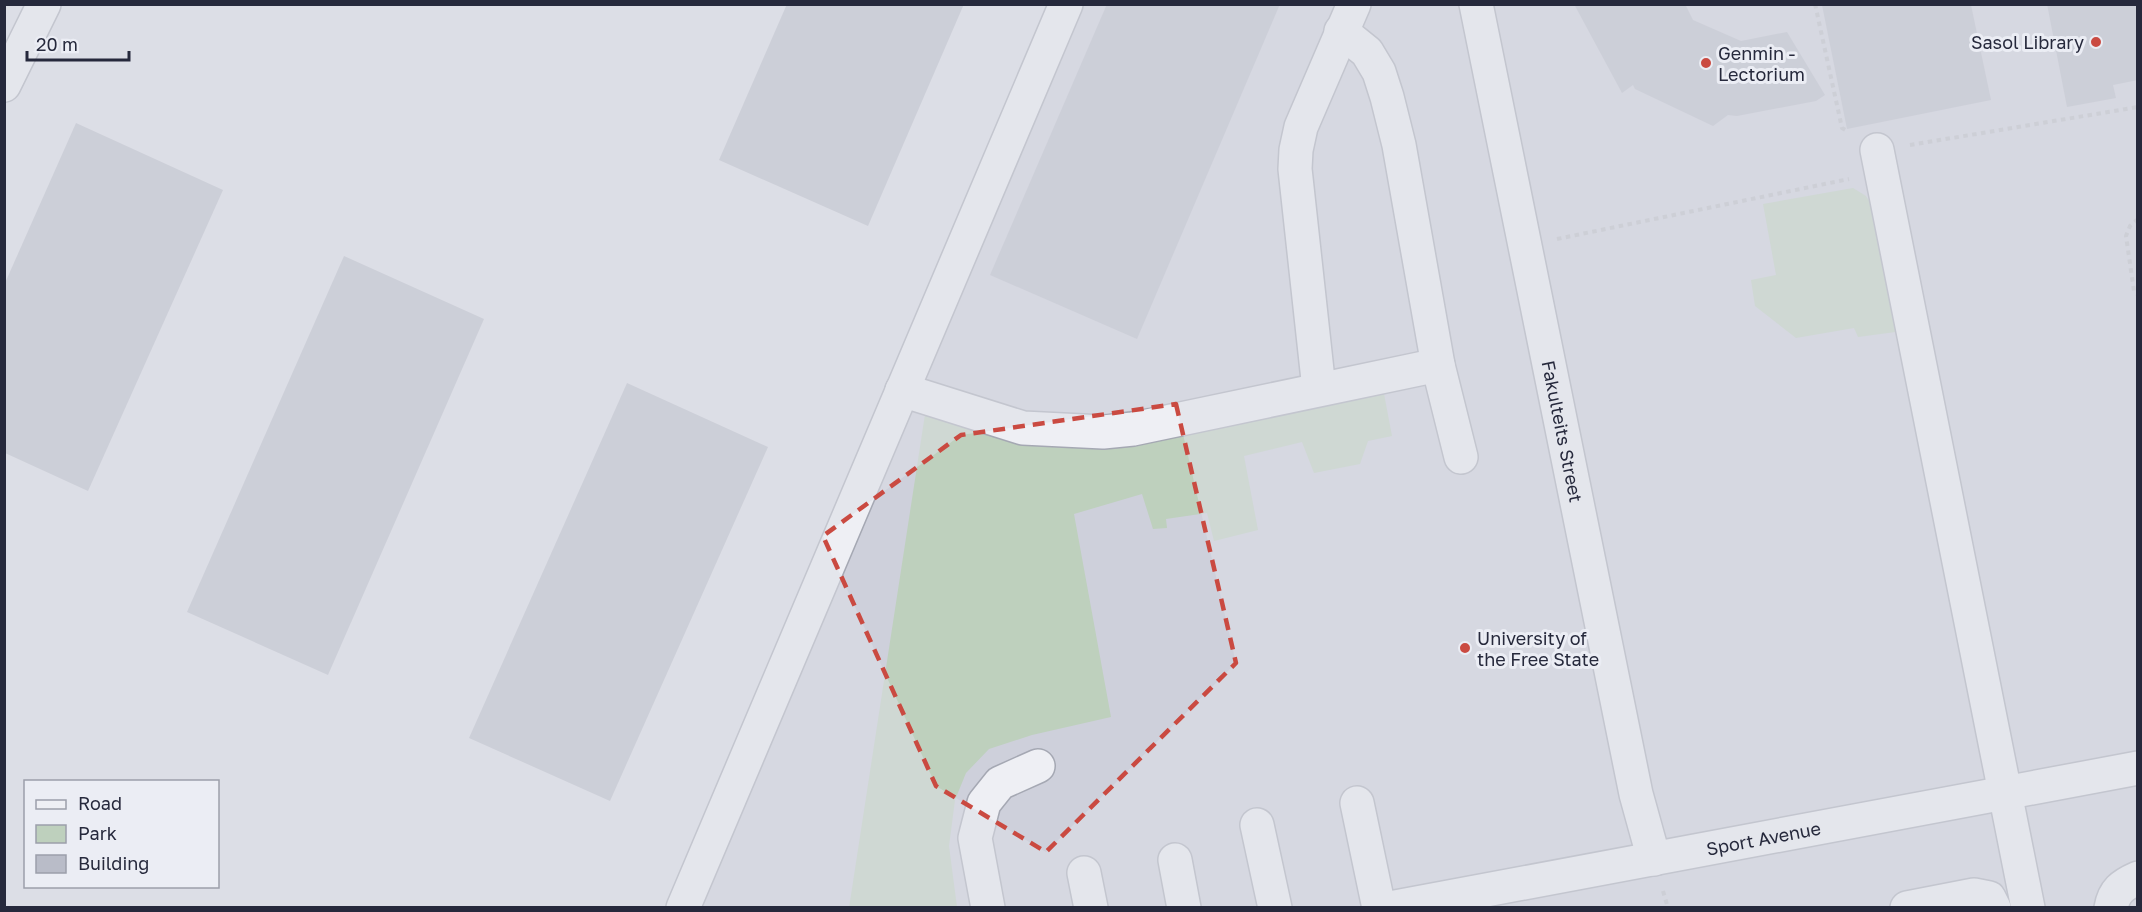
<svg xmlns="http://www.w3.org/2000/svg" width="2142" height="912" viewBox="0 0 2142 912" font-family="'Golos Text',sans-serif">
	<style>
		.built { fill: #ced0db }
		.green { fill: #bed0bd }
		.building { fill: #b9bcc8 }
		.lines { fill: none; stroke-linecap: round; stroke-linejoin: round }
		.minor-casing { stroke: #a5a8b3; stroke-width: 36 }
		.path { stroke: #babcc4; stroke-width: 4; stroke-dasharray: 4.5 4.5; stroke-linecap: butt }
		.minor { stroke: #eeeff4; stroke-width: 33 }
		.marked { fill: none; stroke: #ca4a41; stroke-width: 4.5; stroke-dasharray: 12 8; stroke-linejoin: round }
		.poi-dot { fill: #ca4a41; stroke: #ebedf4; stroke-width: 2 }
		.labels { text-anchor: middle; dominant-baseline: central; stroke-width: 6; stroke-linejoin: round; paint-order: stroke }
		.poi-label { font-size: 18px; fill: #26293c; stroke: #ebedf4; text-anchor: start }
		.street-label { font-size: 18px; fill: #26293c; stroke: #ebedf4 }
	</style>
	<rect width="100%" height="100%" fill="#dcdee6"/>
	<!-- built -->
	<path class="built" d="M1076,5H2137V907L676,908Z"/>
	<!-- green -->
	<g class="green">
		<path d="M1853,188L1866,196L1878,215L1903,331L1858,337L1854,328L1796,338L1755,306L1751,280L1776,275L1763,204Z"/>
		<path d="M1378,362L1392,436L1368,441L1360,464L1314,473L1302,442L1244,456L1258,530L1214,541L1207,513L1166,519L1167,528L1153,529L1142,494L1074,514L1111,717L1032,735L989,749L966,773L955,800L949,846L957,907L849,908L930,382L1043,416L1118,418Z"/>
	</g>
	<!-- building -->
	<g class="building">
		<path d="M787,4H964L868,226L719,160Z"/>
		<path d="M1107,4H1280L1137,339L990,275Z"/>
		<path d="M1574,4H1685L1693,20L1741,41L1787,32L1825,95L1816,101L1737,116L1728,115L1713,126L1635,89L1633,85L1622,93Z"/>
		<path d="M2047,4H2138V80L2113,85L2116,98L2067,107Z"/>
		<path d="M1822,5H1971L1991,100L1847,129Z"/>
		<path d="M76,123L223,190L88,491L5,453V283Z"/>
		<path d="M344,256L484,319L328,675L187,612Z"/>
		<path d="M627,383L768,447L610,801L469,738Z"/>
	</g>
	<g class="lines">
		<!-- minor casing -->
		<g class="minor-casing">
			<g id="minor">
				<path id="s1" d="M1476,4L1636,794L1654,859"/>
				<path d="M1341,31L1367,52L1379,72L1387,97L1399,145L1438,365L1461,457"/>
				<path d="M4,85L44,4"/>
				<path d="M1877,150L2028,908"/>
				<path d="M1319,389L1295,169L1296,150L1301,127L1354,4"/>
				<path d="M902,390L1023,428L1103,432L1133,429L1438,365"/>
				<path d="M1357,803L1379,908"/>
				<path d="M1257,825L1275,908"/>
				<path d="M1175,860L1184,908"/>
				<path d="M1084,873L1091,908"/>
				<path d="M683,908L1066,4"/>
				<path d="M988,908L975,838L984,803L1000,783L1038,766"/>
				<path id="s2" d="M1390,908L2138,768"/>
				<path d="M1907,908L1974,895L1989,898L1994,908"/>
				<path d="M2111,908C2114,891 2122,885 2138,878"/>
			</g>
		</g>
		<!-- path -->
		<g class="path">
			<path d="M1815,4L1842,128L1849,132"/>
			<path d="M1910,145L2138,107"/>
			<path d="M2138,219L2130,226L2126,236L2134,291L2138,295"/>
			<path d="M1557,239L1849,179"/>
			<path d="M1663,891L1668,908"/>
		</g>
		<!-- minor -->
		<use href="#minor" class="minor"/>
	</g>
	<!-- marked area -->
	<path d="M0 0H2142V912H0ZM1176,404L1236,663L1046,852L936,786L823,536L961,435Z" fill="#dcdee6" fill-opacity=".55" fill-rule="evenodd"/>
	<path class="marked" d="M1176,404L1236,663L1046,852L936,786L823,536L961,435Z"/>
	<!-- markers -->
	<g class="poi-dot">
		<circle cx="2096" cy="42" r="6"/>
		<circle cx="1706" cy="63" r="6"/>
		<circle cx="1465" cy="648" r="6"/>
	</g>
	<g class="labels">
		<!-- poi labels -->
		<g class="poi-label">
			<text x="2084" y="42" text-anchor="end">Sasol Library</text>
			<text x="1718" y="53">Genmin -<tspan x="1718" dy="21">Lectorium</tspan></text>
			<text x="1477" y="638">University of<tspan x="1477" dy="21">the Free State</tspan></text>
		</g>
		<!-- street labels -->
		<g class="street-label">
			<text stroke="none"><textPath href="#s1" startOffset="436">Fakulteits Street</textPath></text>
			<text stroke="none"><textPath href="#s2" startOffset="380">Sport Avenue</textPath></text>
		</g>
	</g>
	<!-- border -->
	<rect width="2142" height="912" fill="none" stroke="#26293c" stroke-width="12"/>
	<!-- legend -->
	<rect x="24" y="780" width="195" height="108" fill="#ebedf4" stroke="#9c9faa" stroke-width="1.5"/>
	<rect x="36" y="800" width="30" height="9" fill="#eeeff4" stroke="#9c9faa" stroke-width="1.5"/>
	<text x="78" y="810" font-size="18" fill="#26293c">Road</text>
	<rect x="36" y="825" width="30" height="18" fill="#bed0bd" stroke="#9c9faa" stroke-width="1.5"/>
	<text x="78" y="840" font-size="18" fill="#26293c">Park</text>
	<rect x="36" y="855" width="30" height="18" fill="#b9bcc8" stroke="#9c9faa" stroke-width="1.5"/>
	<text x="78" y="870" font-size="18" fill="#26293c">Building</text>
	<!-- scale -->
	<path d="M27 51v9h102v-9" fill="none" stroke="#26293c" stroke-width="3"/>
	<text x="36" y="51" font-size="18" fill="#26293c" stroke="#ebedf4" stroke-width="4.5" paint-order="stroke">20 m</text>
</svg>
